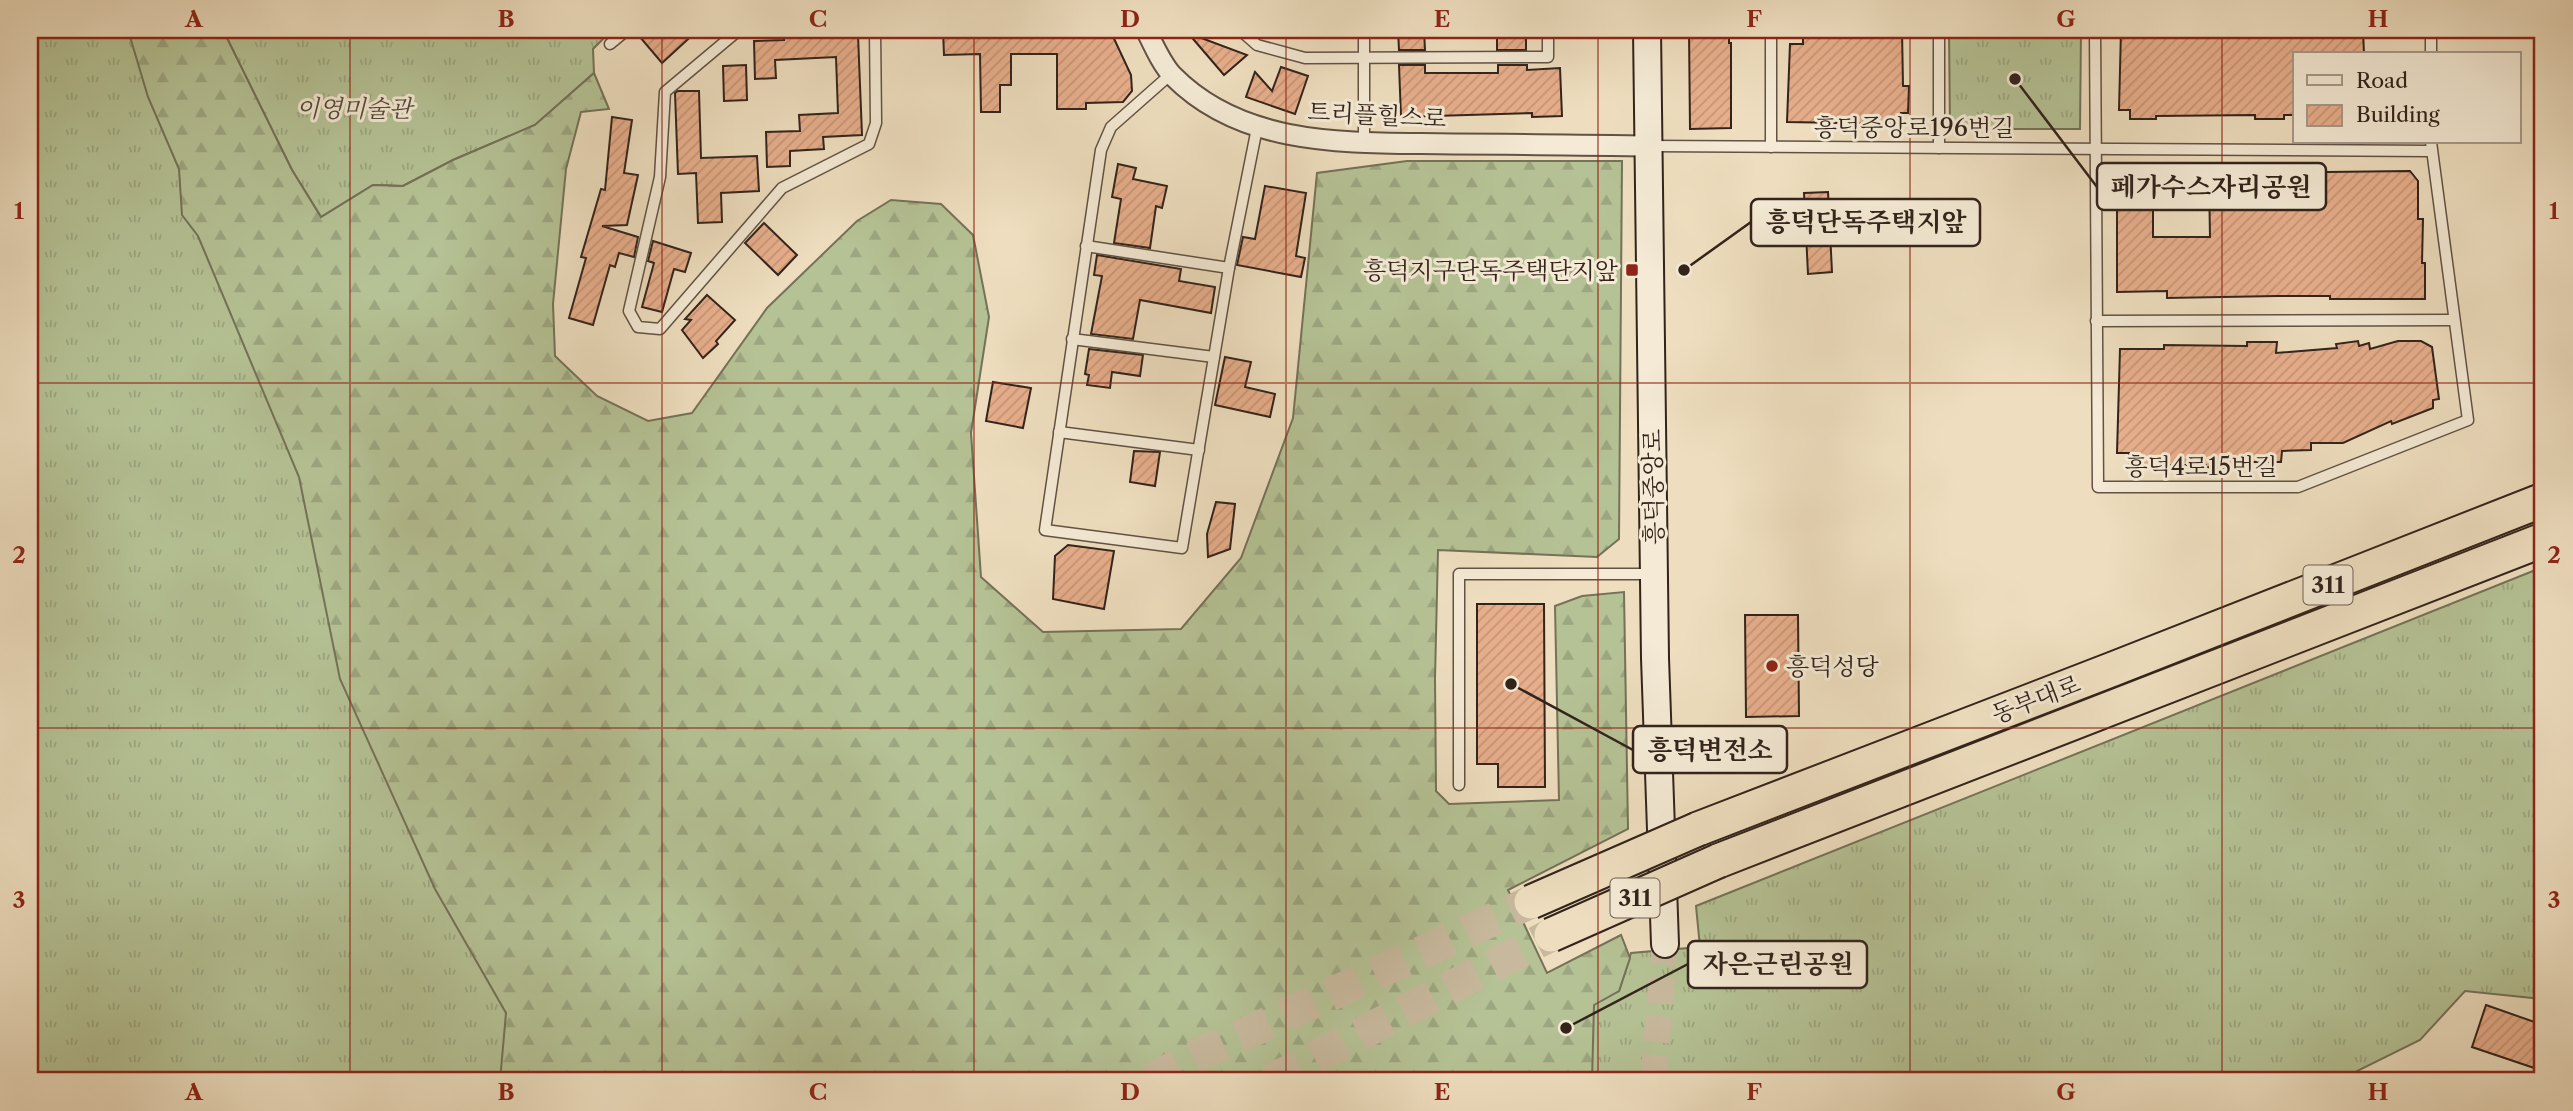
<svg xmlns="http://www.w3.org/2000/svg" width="2573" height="1111" viewBox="0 0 2573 1111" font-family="'Libre Caslon Text','Noto Serif KR',serif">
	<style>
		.grass { fill: url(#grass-tufts); stroke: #747258; stroke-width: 2 }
		.forest { fill: url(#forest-firs); stroke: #747258; stroke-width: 2 }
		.building { fill: url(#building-hatch); stroke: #32231b; stroke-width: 2 }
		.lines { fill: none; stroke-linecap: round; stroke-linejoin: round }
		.secondary-tunnel { stroke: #c8b99e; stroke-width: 26; stroke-dasharray: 26 13; stroke-linecap: butt }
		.highway-tunnel { stroke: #c8b99e; stroke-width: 33; stroke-dasharray: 33 17; stroke-linecap: butt }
		.lane-casing { stroke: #615244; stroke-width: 13 }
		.street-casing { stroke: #615244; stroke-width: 23 }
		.secondary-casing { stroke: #32231b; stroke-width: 30 }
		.highway-casing { stroke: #32231b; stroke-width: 37 }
		.lane { stroke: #f4ead5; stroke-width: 10 }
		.street { stroke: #f4ead5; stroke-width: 19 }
		.secondary { stroke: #f4ead5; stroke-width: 26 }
		.highway { stroke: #eedebf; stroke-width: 33 }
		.highway-bridge-casing { stroke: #32231b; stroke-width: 37; stroke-linecap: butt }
		.highway-bridge { stroke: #eedebf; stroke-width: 33 }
		.grid { fill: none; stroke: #8f2418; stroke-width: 2; stroke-opacity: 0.55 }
		.poi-dot { fill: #8f2418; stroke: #f4ead5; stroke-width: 2.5 }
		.labels { text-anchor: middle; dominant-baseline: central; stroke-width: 6; stroke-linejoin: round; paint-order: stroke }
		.shield { fill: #f4ead5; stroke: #6c5f53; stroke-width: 2 }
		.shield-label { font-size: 23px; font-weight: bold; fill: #32231b }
		.park-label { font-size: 24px; font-style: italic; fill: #534b3a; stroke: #f4ead5 }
		.street-label { font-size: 24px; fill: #32231b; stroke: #f4ead5 }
		.poi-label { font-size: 24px; fill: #32231b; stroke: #f4ead5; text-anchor: end }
		.leader { fill: none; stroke: #32231b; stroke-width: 2.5 }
		.callout-dot { fill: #32231b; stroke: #f4ead5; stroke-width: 2.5 }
		.callout { fill: #f4ead5; stroke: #32231b; stroke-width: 2.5 }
		.callout-label { font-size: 26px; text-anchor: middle; font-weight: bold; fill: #32231b }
		.neatline { fill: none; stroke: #8f2418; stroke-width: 2.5 }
		.grid-label { font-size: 23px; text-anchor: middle; font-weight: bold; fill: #8f2418 }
	</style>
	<defs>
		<pattern id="grass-tufts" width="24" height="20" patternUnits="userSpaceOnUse" patternTransform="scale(1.75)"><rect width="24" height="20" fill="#b5c295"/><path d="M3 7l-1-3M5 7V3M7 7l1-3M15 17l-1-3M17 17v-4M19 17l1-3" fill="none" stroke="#9ca680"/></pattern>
		<pattern id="forest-firs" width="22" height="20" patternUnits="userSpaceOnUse" patternTransform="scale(1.75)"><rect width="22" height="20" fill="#b5c295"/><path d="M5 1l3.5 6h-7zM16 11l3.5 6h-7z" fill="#9ca680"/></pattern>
		<pattern id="building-hatch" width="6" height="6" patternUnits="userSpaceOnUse" patternTransform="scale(1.75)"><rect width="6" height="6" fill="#e7ae8b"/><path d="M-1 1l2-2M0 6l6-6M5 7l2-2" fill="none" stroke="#c79577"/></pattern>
	</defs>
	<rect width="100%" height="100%" fill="#eedebf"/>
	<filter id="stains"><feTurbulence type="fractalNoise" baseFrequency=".00286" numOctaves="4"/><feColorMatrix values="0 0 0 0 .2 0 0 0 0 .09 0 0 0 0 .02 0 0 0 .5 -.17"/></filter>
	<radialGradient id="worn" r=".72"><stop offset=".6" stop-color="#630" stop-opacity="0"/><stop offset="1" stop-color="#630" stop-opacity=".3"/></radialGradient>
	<!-- grass -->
	<g class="grass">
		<path d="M30,30H135L550,1081H30Z"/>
		<path d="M223,30H612L593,49L594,73L535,125L453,160L403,186L373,185L321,217L292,170Z"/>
		<path d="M1949,30H2081L2080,129H1950Z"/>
		<path d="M2543,567V999L2465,991L2420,1040L2355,1072L2345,1081H1425L1619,991L1631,953L1700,947L1696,906Z"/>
	</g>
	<!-- forest -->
	<path class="forest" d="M128,30H223L292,170L321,217L373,185L403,186L453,160L535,125L594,73L609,109L581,112L566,169L553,304L555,356L597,396L648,421L692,413L767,308L857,221L891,200L941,204L973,235L989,317L971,433L981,577L1043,632L1181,629L1241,558L1293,418L1317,173L1407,161H1622L1619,539L1597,557L1438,550L1435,678L1436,791L1449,804L1559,800L1555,606L1582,596L1624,592L1628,829L1508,890L1547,973L1621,935L1630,958L1619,991L1594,1005L1592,1081H500L506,1013L435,889L340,679L299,477L198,236L182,215L179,169L148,97Z"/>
	<!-- building -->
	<g class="building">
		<path d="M634,30H698L662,63Z"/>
		<path d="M784,30H807L808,37L858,35L862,135L823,137L824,149L790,151V166L767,167L766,132L800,131L799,115L838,113L836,57L775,60L776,78L755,79L754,41L784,40Z"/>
		<path d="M943,30H1110L1131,75L1132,91L1123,102L1086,103V109H1057V54H1011V85H1000V112H981L980,54L944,55Z"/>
		<path d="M1398,30H1424L1425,50H1399Z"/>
		<rect x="1497" y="30" width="29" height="20"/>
		<path d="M1689,30H1729V43H1731V128L1690,129Z"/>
		<path d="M1803,30H1902L1903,86H1909L1908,113H1901V124L1787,122L1790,44H1803Z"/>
		<path d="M2121,30H2363L2364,54H2295V115H2284V119H2255V115L2156,116V119H2130V110H2119Z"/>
		<path d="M1188,33L1247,55L1224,75Z"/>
		<path d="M746,65L747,100L724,101L723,66Z"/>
		<path d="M1399,65H1425V73H1498V65H1527V70L1560,68L1562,116L1532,117V113L1401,117Z"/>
		<path d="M1281,67L1308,76L1295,114L1246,97L1255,72L1272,91Z"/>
		<path d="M678,91H699L701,158L757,156L759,191L721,193L722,222L698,223L696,173L678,174L675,93Z"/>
		<path d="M612,117L632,120L624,173L638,175L627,225L602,226L638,237L634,257L619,253L615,267L610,265L593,325L569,318L586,258L581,257L601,189L605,190Z"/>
		<path d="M1118,164L1136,168L1133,179L1167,186L1162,208L1156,206L1150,248L1114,243L1121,199L1112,197Z"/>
		<path d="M2410,171L2418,181V219H2423L2422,263H2425V299H2330V296H2277L2167,298V291L2117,292V179H2153V237H2210L2209,179L2253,178V173Z"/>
		<path d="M1265,186L1306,193L1296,256L1305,258L1301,277L1237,265L1243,237L1255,239Z"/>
		<path d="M1828,192L1832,272L1808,274L1804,193Z"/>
		<path d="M764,223L797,255L778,275L745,243Z"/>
		<path d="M653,241L691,253L685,272L674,269L662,312L642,307L654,263L648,261Z"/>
		<path d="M1097,255L1181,269L1179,281L1215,287L1211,313L1140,300L1133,339L1091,334L1102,276L1094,275Z"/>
		<path d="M707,295L735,320L716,341L718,344L703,358L682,330L691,320L685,319Z"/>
		<path d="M2358,341L2359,346L2369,343L2370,349L2398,341H2421L2432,347L2439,399L2433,400V408L2392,424L2391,421L2343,443H2311V450L2282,451L2281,462H2236V468L2206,467V465H2129V453H2117L2120,349H2164V345L2247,346V342H2277L2276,353L2337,348L2336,344Z"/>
		<path d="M1089,349L1143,355L1140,376L1112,372L1110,388L1087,385L1089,375L1085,374Z"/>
		<path d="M1225,357L1251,362L1245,387L1275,394L1270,417L1215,405Z"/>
		<path d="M993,382L1031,388L1023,428L986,421Z"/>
		<path d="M1134,451L1160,452L1155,486L1130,482Z"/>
		<path d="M1216,502L1235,504L1230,549L1208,557L1207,534Z"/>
		<path d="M1068,545L1114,551L1104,609L1053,599L1055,556Z"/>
		<path d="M1477,604H1544L1545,787H1498V764H1477Z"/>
		<path d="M1745,615H1798L1799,716L1746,717Z"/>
		<path d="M2486,1005L2543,1025V1071L2472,1047Z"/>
	</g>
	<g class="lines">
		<!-- secondary-tunnel -->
		<path class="secondary-tunnel" d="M1653,1081L1665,944"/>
		<!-- highway-tunnel -->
		<g class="highway-tunnel">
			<path d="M1149,1081L1186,1061L1531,902"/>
			<path d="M1270,1081L1551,935"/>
		</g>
		<!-- lane casing -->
		<g class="lane-casing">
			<g id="lane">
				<path d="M739,30L665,92L660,177L629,311L638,327L660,329L782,188L869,144L876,123L875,30"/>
				<path d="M1240,30L1257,45L1305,58L1548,57V30"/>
				<path d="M1939,30V148"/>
				<path d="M2095,30L2098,487H2298L2468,420L2431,142"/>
				<path d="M2431,30V54"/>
				<path d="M610,44L627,30"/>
				<path d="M1171,74L1111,127L1101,150L1045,530L1182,548L1229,268L1257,128"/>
				<path d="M1364,142V30"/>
				<path d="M1651,146L2431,151"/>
				<path d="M1771,147V30"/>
				<path d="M1086,246L1229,268"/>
				<path d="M2096,321L2454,320"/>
				<path d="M1072,339L1214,357"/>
				<path d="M1059,432L1199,450"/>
				<path d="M1459,785V574H1654"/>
			</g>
		</g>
		<!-- street casing -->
		<g class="street-casing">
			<path id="street" d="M1146,30C1153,44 1162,65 1173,76C1246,150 1356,142 1453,144C1518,144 1583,145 1649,146"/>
		</g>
		<!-- secondary casing -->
		<g class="secondary-casing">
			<path id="secondary" d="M1647,30L1655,658L1665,944"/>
		</g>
		<!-- highway casing -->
		<g class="highway-casing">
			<g id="highway">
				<path d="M1698,829L2113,669L2543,500"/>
				<path d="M1718,861L2543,540"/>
			</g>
		</g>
		<!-- lane -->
		<use href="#lane" class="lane"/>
		<!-- street -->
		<use href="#street" class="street"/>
		<!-- secondary -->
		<use href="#secondary" class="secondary"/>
		<!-- highway -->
		<use href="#highway" class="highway"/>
		<!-- highway-bridge casing -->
		<g class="highway-bridge-casing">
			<g id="highway-bridge">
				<path d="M1531,902L1698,829"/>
				<path d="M1551,935L1718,861"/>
			</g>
		</g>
		<!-- highway-bridge -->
		<use href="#highway-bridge" class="highway-bridge"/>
	</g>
	<!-- grid -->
	<path class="grid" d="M350,30V1081M662,30V1081M974,30V1081M1286,30V1081M1598,30V1081M1910,30V1081M2222,30V1081M30,383H2543M30,728H2543"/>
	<!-- markers -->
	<g class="poi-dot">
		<rect x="1625" y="263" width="14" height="14" rx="3.5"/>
		<circle cx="1772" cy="666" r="7"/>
	</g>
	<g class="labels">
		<!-- shield labels -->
		<g class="shield">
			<rect x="2303.5" y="565.5" width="49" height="39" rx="5"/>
			<rect x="1610.5" y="878.5" width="49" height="39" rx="5"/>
		</g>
		<g class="shield-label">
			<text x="2328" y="585">311</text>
			<text x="1635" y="898">311</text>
		</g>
		<!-- park labels -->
		<g class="park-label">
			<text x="354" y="108">이영미술관</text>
		</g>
		<!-- street labels -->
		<g class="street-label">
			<text transform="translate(1377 115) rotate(3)">트리플힐스로</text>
			<text x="1914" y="127">흥덕중앙로196번길</text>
			<text x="2201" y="466">흥덕4로15번길</text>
			<text transform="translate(1653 487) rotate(-91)">흥덕중앙로</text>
			<text transform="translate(2036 699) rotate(-21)">동부대로</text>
		</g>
		<!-- poi labels -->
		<g class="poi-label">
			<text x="1618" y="270">흥덕지구단독주택단지앞</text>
			<text x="1786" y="666" text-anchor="start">흥덕성당</text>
		</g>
	</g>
	<!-- callouts -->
	<path class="leader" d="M2015 79L2097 187M1684 270L1751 222M1511 684L1633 750M1566 1028L1688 964"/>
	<g class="callout-dot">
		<circle cx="2015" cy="79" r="7"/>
		<circle cx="1684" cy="270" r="7"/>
		<circle cx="1511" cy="684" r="7"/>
		<circle cx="1566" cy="1028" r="7"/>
	</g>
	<g class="callout">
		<rect x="2097" y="163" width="229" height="47" rx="7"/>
		<rect x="1751" y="199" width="229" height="47" rx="7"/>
		<rect x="1633" y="726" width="154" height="47" rx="7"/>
		<rect x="1688" y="941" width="179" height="47" rx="7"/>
	</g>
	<g class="callout-label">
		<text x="2211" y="196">페가수스자리공원</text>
		<text x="1866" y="231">흥덕단독주택지앞</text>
		<text x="1710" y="759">흥덕변전소</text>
		<text x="1778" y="973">자은근린공원</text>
	</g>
	<!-- margin -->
	<rect width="2573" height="1111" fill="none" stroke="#eedebf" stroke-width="77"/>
	<!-- legend -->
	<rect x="2293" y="52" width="228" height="91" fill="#f4ead5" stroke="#a69a8b" stroke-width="2"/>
	<rect x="2307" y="75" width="35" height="10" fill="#f4ead5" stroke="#a69a8b" stroke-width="2"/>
	<text x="2356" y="88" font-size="21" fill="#32231b">Road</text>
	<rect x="2307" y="105" width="35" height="21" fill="url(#building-hatch)" stroke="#a69a8b" stroke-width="2"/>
	<text x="2356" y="122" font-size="21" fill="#32231b">Building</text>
	<rect x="38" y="38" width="2496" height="1034" class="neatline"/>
	<g class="grid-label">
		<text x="194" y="27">A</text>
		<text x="506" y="27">B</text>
		<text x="818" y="27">C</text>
		<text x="1130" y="27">D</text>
		<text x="1442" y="27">E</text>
		<text x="1754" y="27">F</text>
		<text x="2066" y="27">G</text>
		<text x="2378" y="27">H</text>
		<text x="19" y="219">1</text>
		<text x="2554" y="219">1</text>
		<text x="19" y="563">2</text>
		<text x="2554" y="563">2</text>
		<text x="19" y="908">3</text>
		<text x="2554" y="908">3</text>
		<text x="194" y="1100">A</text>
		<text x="506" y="1100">B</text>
		<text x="818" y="1100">C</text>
		<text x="1130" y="1100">D</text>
		<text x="1442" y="1100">E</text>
		<text x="1754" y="1100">F</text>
		<text x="2066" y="1100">G</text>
		<text x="2378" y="1100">H</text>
	</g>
	<rect width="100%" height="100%" filter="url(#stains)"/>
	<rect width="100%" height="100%" fill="url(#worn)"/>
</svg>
